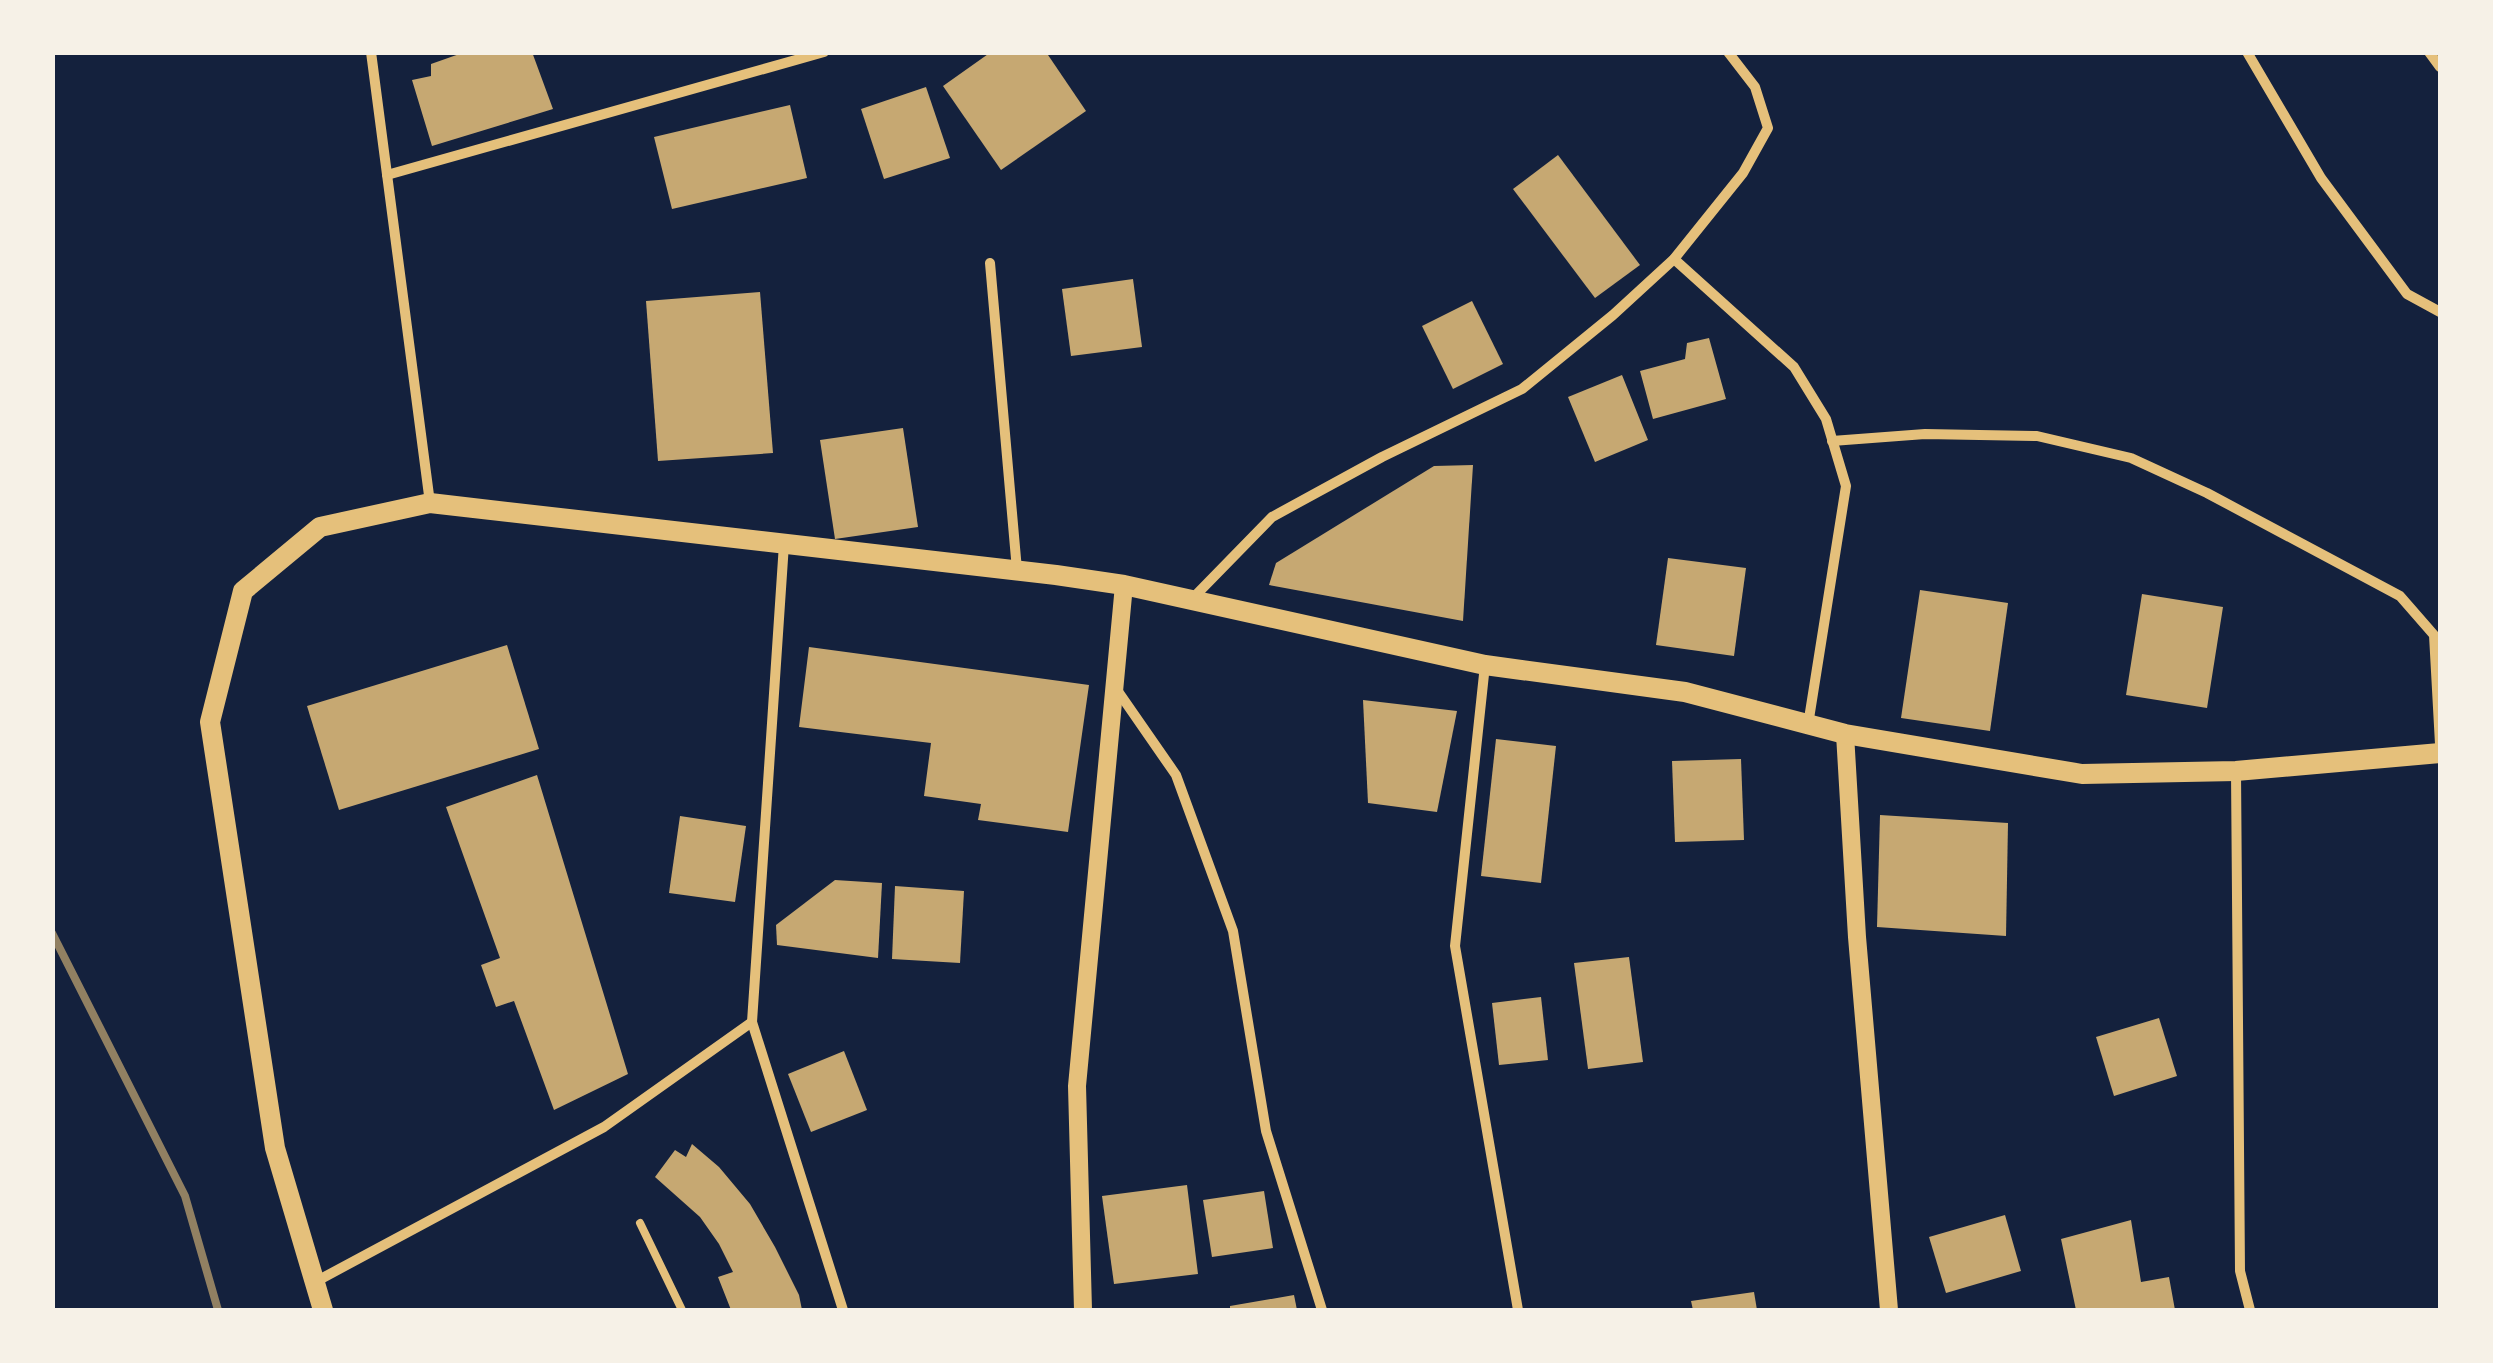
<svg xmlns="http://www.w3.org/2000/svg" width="2493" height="1363" viewBox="0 0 2493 1363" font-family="'Sofia Sans Condensed',sans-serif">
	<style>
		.building { fill: #c6a872 }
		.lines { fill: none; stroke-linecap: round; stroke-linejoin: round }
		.service { stroke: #e5c07b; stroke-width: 8 }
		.minor { stroke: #e5c07b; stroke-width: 10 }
		.tertiary { stroke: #e5c07b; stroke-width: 18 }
		.secondary { stroke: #e5c07b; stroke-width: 20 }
		.rail { stroke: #918062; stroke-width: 8 }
	</style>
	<rect width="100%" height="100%" fill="#14213d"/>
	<!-- building -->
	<g class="building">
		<path d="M465,52H532L553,109L432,146L412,80L431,76V64Z"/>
		<path d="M991,52H1046L1086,111L1001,170L943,86Z"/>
		<path d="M926,87L950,158L884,179L861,109Z"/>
		<path d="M790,105L807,178L672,209L654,137Z"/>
		<path d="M1558,155L1640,265L1595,298L1513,189Z"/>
		<path d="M1133,279L1142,347L1071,356L1062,289Z"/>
		<path d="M760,292L773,453L658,461L646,301Z"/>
		<path d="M1472,301L1503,364L1453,389L1422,326Z"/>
		<path d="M1709,338L1726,399L1653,419L1640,371L1685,359L1687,343Z"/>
		<path d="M1622,375L1648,440L1595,462L1568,397Z"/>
		<path d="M903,428L918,527L835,539L820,440Z"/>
		<path d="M1473,465L1463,621L1269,585L1276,563L1434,466Z"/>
		<path d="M1668,558L1746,568L1734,656L1656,645Z"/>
		<path d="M1920,590L2008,603L1990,731L1901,718Z"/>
		<path d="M2142,594L2223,607L2207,708L2126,695Z"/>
		<path d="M507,645L539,749L339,810L307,706Z"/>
		<path d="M809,647L1089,685L1068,832L978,820L981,804L924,796L931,743L799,727Z"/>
		<path d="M1363,700L1457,711L1437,812L1368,803Z"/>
		<path d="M1496,739L1556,746L1541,883L1481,876Z"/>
		<path d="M1741,759L1744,840L1675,842L1672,761Z"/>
		<path d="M537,775L628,1074L554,1110L514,1001L496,1007L481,965L500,958L446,807Z"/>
		<path d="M1880,815L2008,823L2006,936L1877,927Z"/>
		<path d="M680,816L746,826L735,902L669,893Z"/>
		<path d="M835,880L882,883L878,958L777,945L776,925Z"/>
		<path d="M895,886L964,891L960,963L892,959Z"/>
		<path d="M1629,957L1643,1062L1588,1069L1574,963Z"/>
		<path d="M1541,997L1548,1060L1499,1065L1492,1003Z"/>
		<path d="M2159,1018L2177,1076L2114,1096L2096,1037Z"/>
		<path d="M844,1051L867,1110L811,1132L788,1074Z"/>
		<path d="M692,1144L719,1167L750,1204L775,1247L799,1295L802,1310H731L718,1277L733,1272L719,1244L700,1217L655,1177L675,1150L686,1157Z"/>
		<path d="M1187,1185L1198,1274L1114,1284L1102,1196Z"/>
		<path d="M1264,1191L1273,1248L1212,1257L1203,1200Z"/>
		<path d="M2005,1215L2021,1271L1946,1293L1929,1237Z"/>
		<path d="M2131,1220L2141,1282L2169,1277L2175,1310H2076L2061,1239Z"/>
		<path d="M1754,1292L1757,1310H1693L1691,1301Z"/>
		<path d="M1294,1295L1297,1310H1230V1306Z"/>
	</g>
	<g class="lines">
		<!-- service -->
		<path class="service" d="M640,1223L682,1310"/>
		<!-- minor -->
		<g class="minor">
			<path d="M371,52L430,503"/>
			<path d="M2247,52L2321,178L2407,294L2440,312"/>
			<path d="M2429,52L2440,67"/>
			<path d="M387,175L824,52"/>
			<path d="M1674,259L1794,367L1826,419L1846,486L1808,725"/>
			<path d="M990,263L1017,570"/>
			<path d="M1832,441L1925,434L2037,436L2131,458L2207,493L2400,596L2434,635L2440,744"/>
			<path d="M784,544L752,1022L843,1310"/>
			<path d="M1192,599L1272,517L1382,457L1522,389L1613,315L1674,259L1743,173L1768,128L1755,87L1728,52"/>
			<path d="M1485,665L1455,946L1518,1310"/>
			<path d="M1115,687L1176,775L1233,931L1266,1131L1322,1310"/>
			<path d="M2236,772L2240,1271L2250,1310"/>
			<path d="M315,1282L604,1127L752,1022"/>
		</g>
		<!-- tertiary -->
		<g class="tertiary">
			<path d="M1845,734L1857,937L1889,1310"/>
			<path d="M1083,1310L1077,1086L1124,585"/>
		</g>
		<!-- secondary -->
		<path class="secondary" d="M323,1310L275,1148L210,722L243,591L320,527L430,503L1056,575L1124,585L1485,665L1685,692L1845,734L2082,774L2236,771L2440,753"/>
		<!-- rail -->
		<path class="rail" d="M52,933L185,1196L218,1310"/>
	</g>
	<!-- border -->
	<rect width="2493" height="1363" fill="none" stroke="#f6f1e7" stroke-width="110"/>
</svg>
